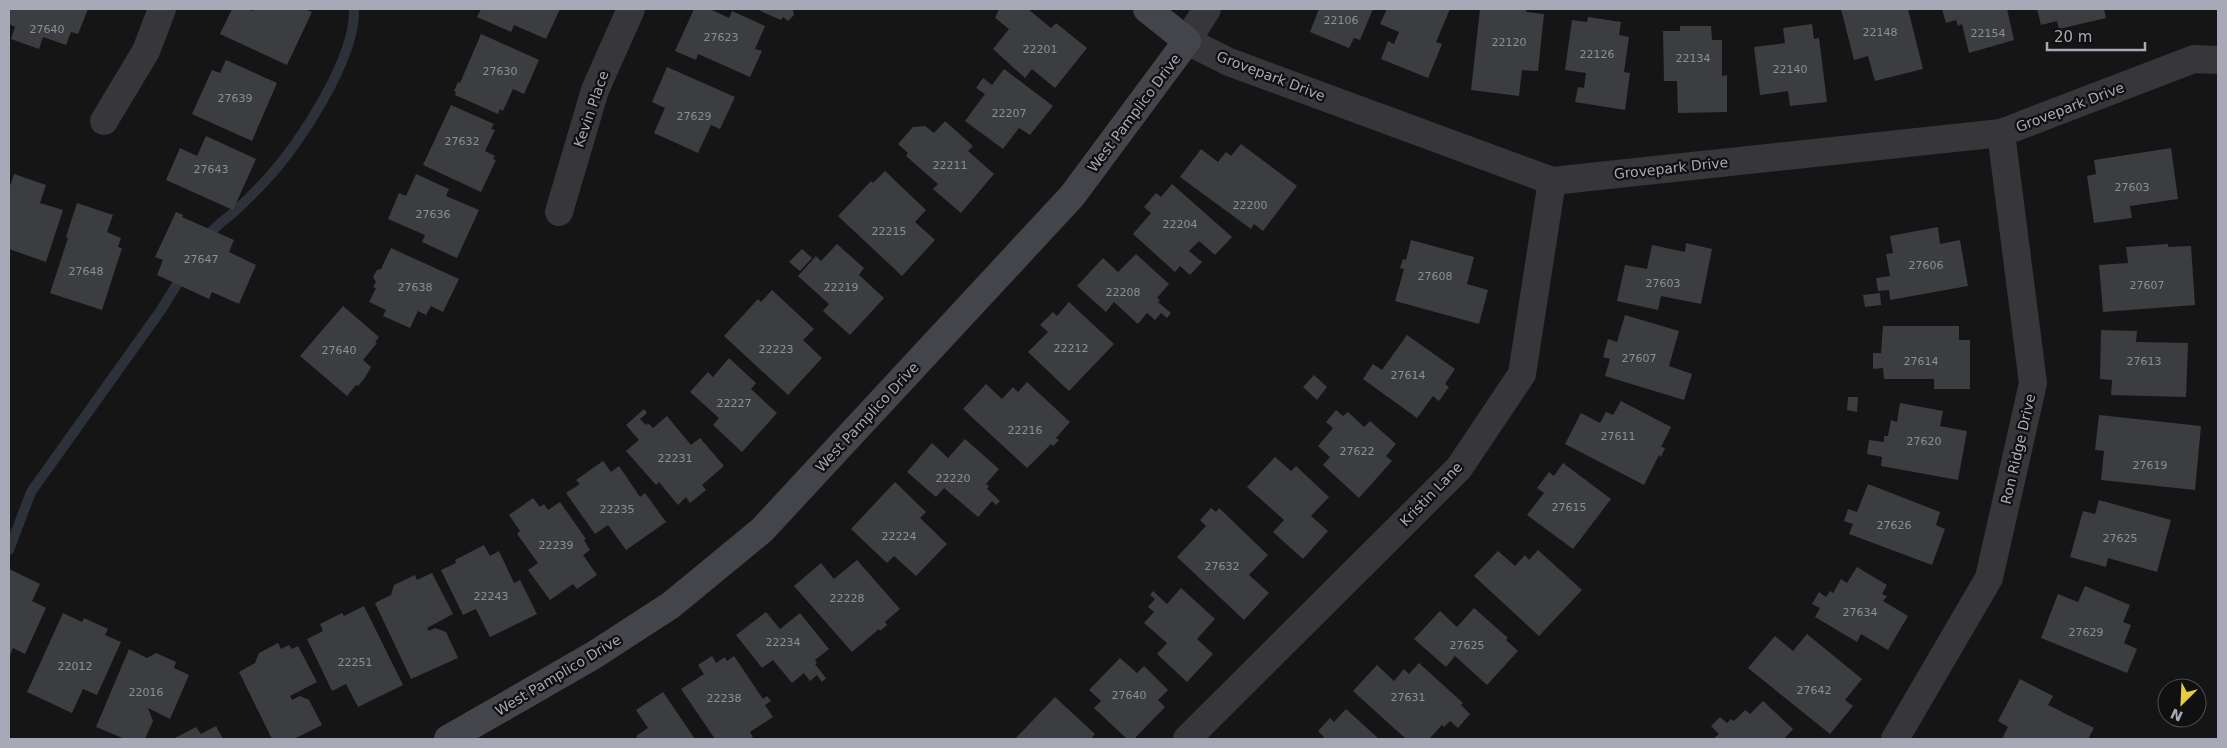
<svg xmlns="http://www.w3.org/2000/svg" width="2227" height="748" viewBox="0 0 2227 748" font-family="'DejaVu Sans',sans-serif">
	<style>
		.lines { fill: none; stroke-linecap: round; stroke-linejoin: round }
		.stream { stroke: #2c313a; stroke-width: 10 }
		.building { fill: #3c3d40 }
		.street { stroke: #36363b; stroke-width: 28 }
		.secondary { stroke: #44444b; stroke-width: 28 }
		.labels { text-anchor: middle; dominant-baseline: central; stroke-width: 4.5; stroke-linejoin: round; paint-order: stroke }
		.number-label { font-size: 11px; fill: #8c8e98 }
		.street-label { font-size: 14px; fill: #a7a9b6; stroke: #101011 }
	</style>
	<rect width="100%" height="100%" fill="#151516"/>
	<g class="lines">
		<!-- stream -->
		<g class="stream">
			<path d="M205,240C213,227 224,221 235,211C246,201 257,190 267,179C300,144 356,57 354,9"/>
			<path d="M9,550L31,492L161,310L184,273"/>
		</g>
	</g>
	<!-- building -->
	<g class="building">
		<path d="M9,9H88L78,34L71,32L66,45L43,37L39,49L11,39L15,27L9,24Z"/>
		<path d="M232,9H247L253,11L254,9H305L312,12L287,65L220,34Z"/>
		<path d="M481,9H560L546,39L514,25L511,32L477,17Z"/>
		<path d="M694,9H710L729,18L732,11L765,26L755,49L762,51L750,77L698,54L696,60L675,51Z"/>
		<path d="M756,9H789L793,10L794,15L788,21L783,17L781,20Z"/>
		<path d="M999,9H1028L1051,28L1056,23L1087,48L1055,88L1032,69L1025,78L993,49L1009,29L995,18Z"/>
		<path d="M1319,9H1373L1360,40L1354,38L1349,48L1310,32Z"/>
		<path d="M1387,9H1450L1436,42L1442,44L1428,78L1381,59L1388,41L1394,44L1399,32L1380,24Z"/>
		<path d="M1480,9H1527L1526,12L1544,14L1538,71L1522,70L1519,96L1471,90Z"/>
		<path d="M1841,9H1908L1923,69L1875,81L1868,56L1854,60Z"/>
		<path d="M1942,9H2007L2014,40L1969,53L1962,24L1958,26L1956,20L1946,23Z"/>
		<path d="M2037,9H2104L2106,18L2059,29L2057,21L2041,25Z"/>
		<path d="M1588,17L1621,22L1619,35L1629,37L1624,72L1630,73L1625,110L1575,102L1578,87L1584,88L1586,73L1565,70L1572,20L1587,22Z"/>
		<path d="M1812,24L1814,39L1819,38L1827,102L1790,106L1788,91L1760,95L1754,47L1785,43L1783,28Z"/>
		<path d="M1680,26H1711L1712,40H1722V76L1727,75V112L1678,113L1677,81H1664L1663,31H1680Z"/>
		<path d="M481,34L539,60L524,94L513,89L503,111L500,109L498,114L455,95L456,92L454,91L458,82L460,83Z"/>
		<path d="M226,60L277,83L252,141L192,114L212,70L220,73Z"/>
		<path d="M667,67L735,97L720,129L711,125L698,153L654,133L665,108L652,102Z"/>
		<path d="M1004,69L1053,106L1030,135L1019,128L1003,149L965,121L985,94L976,88L983,78L992,85Z"/>
		<path d="M451,105L494,124L491,129L495,130L485,151L495,156L493,159L496,160L481,192L423,165Z"/>
		<path d="M945,121L973,146L968,151L994,174L961,213L933,189L938,184L906,156L908,153L898,144L913,127L925,126L934,133Z"/>
		<path d="M206,136L256,159L233,210L166,180L180,148L197,156Z"/>
		<path d="M1241,144L1297,186L1263,231L1254,224L1251,229L1180,177L1201,149L1218,162L1226,152L1231,156Z"/>
		<path d="M2171,148L2178,199L2130,206L2132,218L2094,223L2087,176L2096,174L2094,160Z"/>
		<path d="M885,171L926,210L915,222L935,240L902,276L838,216L871,181L873,183Z"/>
		<path d="M14,174L46,185L40,203L63,210L46,262L9,249V189Z"/>
		<path d="M416,174L449,189L446,196L479,210L457,258L422,242L425,235L388,219L399,193L406,196Z"/>
		<path d="M1172,184L1232,237L1215,255L1199,241L1189,251L1202,262L1190,275L1180,266L1175,272L1133,234L1151,213L1144,207L1156,193L1161,197Z"/>
		<path d="M77,203L113,215L107,232L121,238L118,247L122,248L102,310L50,293L68,238L66,237Z"/>
		<path d="M176,212L183,215L182,217L234,240L229,252L256,265L239,304L212,292L209,299L157,275L163,260L155,257Z"/>
		<path d="M1938,227L1940,244L1960,240L1968,286L1890,300L1889,290L1878,291L1876,278L1890,276L1886,254L1893,253L1890,236Z"/>
		<path d="M1411,240L1474,257L1467,284L1488,290L1479,324L1395,301L1404,269L1400,268L1403,259L1406,260Z"/>
		<path d="M1686,243L1712,249L1701,304L1661,296L1658,310L1617,301L1625,265L1647,269L1652,245L1685,252Z"/>
		<path d="M837,244L864,268L859,275L884,298L850,335L823,311L829,304L798,276L816,256L821,261Z"/>
		<path d="M2168,244V247L2191,246L2195,305L2103,312L2099,265L2128,263L2126,247Z"/>
		<path d="M391,248L459,279L443,312L431,306L426,315L418,311L410,328L383,316L386,310L369,302L376,288L373,287L376,282L373,277L377,270L381,269Z"/>
		<path d="M802,249L812,258L800,271L789,262Z"/>
		<path d="M1136,254L1169,284L1157,298L1160,300L1158,302L1171,313L1167,318L1161,313L1155,320L1147,313L1138,324L1114,302L1106,312L1077,286L1103,258L1118,272Z"/>
		<path d="M772,290L814,329L803,340L822,358L788,395L724,336L758,299L761,302Z"/>
		<path d="M1880,293L1881,305L1865,307L1863,295Z"/>
		<path d="M1069,302L1114,344L1069,391L1028,352L1048,332L1040,325L1053,312L1057,316Z"/>
		<path d="M343,306L379,337L375,342L377,343L363,360L371,367L364,379L358,386L356,385L347,396L300,356Z"/>
		<path d="M1625,315L1679,331L1669,366L1692,374L1684,400L1605,376L1610,359L1603,357L1608,339L1617,342Z"/>
		<path d="M1883,326H1959V340H1970V389H1934V379H1884L1883,368L1873,369V353H1881Z"/>
		<path d="M2101,330L2137,331L2136,342L2188,343L2186,397L2111,395L2112,380L2100,379Z"/>
		<path d="M1407,335L1455,369L1445,384L1449,387L1439,401L1433,396L1417,418L1363,379L1373,364L1382,370Z"/>
		<path d="M729,358L756,383L751,389L777,413L742,452L713,425L719,418L690,392L708,372L713,377Z"/>
		<path d="M1314,375L1327,387L1317,400L1303,387Z"/>
		<path d="M1027,382L1070,422L1056,438L1059,440L1053,446L1051,444L1027,468L963,409L986,384L1002,399L1013,387L1018,392Z"/>
		<path d="M1848,397H1858L1857,412L1847,410Z"/>
		<path d="M1621,401L1671,427L1661,447L1665,448L1661,457L1659,455L1644,485L1565,444L1581,413L1600,423L1606,412L1613,415Z"/>
		<path d="M1900,403L1943,411L1940,426L1967,431L1958,480L1881,466L1882,457L1867,454L1869,440L1884,442V436H1888L1891,420L1897,422Z"/>
		<path d="M644,409L647,413L640,419L646,425L648,423L653,428L667,416L691,445L700,438L724,466L702,485L706,490L690,503L686,497L678,505L659,482L656,485L626,451L639,440L626,425Z"/>
		<path d="M1336,410L1343,416L1348,412L1364,427L1370,421L1396,444L1386,456L1392,461L1359,498L1323,465L1330,457L1318,446L1333,428L1326,422Z"/>
		<path d="M2099,415L2201,426L2195,490L2101,480L2104,451L2095,450Z"/>
		<path d="M965,439L999,469L986,484L989,486L987,489L1000,501L996,505L992,501L978,517L944,488L936,497L907,472L932,443L948,458Z"/>
		<path d="M1275,457L1291,471L1296,466L1329,497L1311,516L1328,531L1303,559L1273,532L1284,520L1247,487Z"/>
		<path d="M603,461L611,472L619,466L640,497L645,493L666,522L626,550L608,525L595,534L566,493L580,484L576,480Z"/>
		<path d="M1563,463L1611,499L1573,549L1527,515L1544,493L1537,488L1549,472L1554,476Z"/>
		<path d="M895,482L926,512L920,518L947,544L916,576L894,556L887,563L851,529Z"/>
		<path d="M1868,484L1940,512L1936,525L1945,529L1932,565L1849,534L1853,524L1844,521L1848,509L1857,512Z"/>
		<path d="M533,498L540,507L544,504L548,510L560,502L586,539L584,540L590,550L583,555L597,575L577,589L573,584L550,600L528,570L538,563L517,534L520,531L509,515Z"/>
		<path d="M2099,500L2171,520L2157,572L2108,558L2106,567L2070,557L2083,511L2095,514Z"/>
		<path d="M1211,508L1216,512L1219,508L1268,555L1249,575L1269,593L1244,620L1177,557L1206,526L1200,520Z"/>
		<path d="M484,545L490,556L499,551L514,583L520,580L537,614L490,637L476,609L463,615L441,570L456,563L455,560Z"/>
		<path d="M1538,550L1582,590L1539,636L1474,576L1498,551L1515,566L1525,555L1529,560Z"/>
		<path d="M857,560L900,609L885,622L887,625L880,631L879,629L852,652L794,586L821,563L834,579Z"/>
		<path d="M1857,567L1887,585L1882,594L1887,596L1883,601L1908,616L1888,650L1861,634L1857,642L1815,617L1820,608L1812,604L1819,592L1826,597L1830,591L1833,593L1841,579L1847,583Z"/>
		<path d="M9,569L40,584L32,601L46,608L25,654L13,648L9,658Z"/>
		<path d="M432,573L453,614L427,628L429,631L435,628L446,632L458,658L411,679L375,603L391,595L394,585L415,575L417,580Z"/>
		<path d="M2085,586L2130,605L2123,622L2131,625L2124,643L2137,649L2127,673L2041,638L2058,594L2078,602Z"/>
		<path d="M1181,588L1215,619L1197,639L1213,654L1187,682L1157,654L1167,643L1144,623L1154,612L1148,607L1155,599L1150,595L1153,591L1167,604Z"/>
		<path d="M364,606L403,685L358,707L346,684L332,691L307,639L323,631L320,624L342,613L344,616Z"/>
		<path d="M1474,608L1508,638L1506,640L1518,651L1487,685L1455,656L1446,667L1414,639L1440,611L1457,627Z"/>
		<path d="M766,612L780,629L800,613L829,649L815,660L817,663L815,664L826,678L822,682L817,675L810,681L804,673L792,683L773,660L762,668L736,635Z"/>
		<path d="M63,613L82,622L84,618L108,629L105,635L121,642L97,695L83,689L72,713L27,692Z"/>
		<path d="M1807,634L1862,679L1845,700L1853,706L1830,734L1748,668L1775,636L1793,651Z"/>
		<path d="M278,643L281,649L289,645L292,649L298,646L317,682L290,696L292,700L300,696L309,700L322,725L294,739H272L239,672L255,663L259,653Z"/>
		<path d="M129,649L147,658L156,653L176,662L174,668L189,675L170,719L148,708L153,721L145,739H125L96,727Z"/>
		<path d="M712,656L716,663L725,657L727,661L734,656L763,699L767,696L771,701L765,705L773,717L750,732L753,737L749,739H715L681,689L704,674L698,665Z"/>
		<path d="M1120,658L1137,673L1144,666L1168,690L1158,700L1165,707L1134,739H1127L1094,708L1101,701L1089,690Z"/>
		<path d="M1419,663L1463,703L1461,705L1470,714L1458,728L1450,721L1444,727L1442,725L1429,739H1406L1353,691L1377,665L1394,681L1404,669L1409,674Z"/>
		<path d="M2020,679L2053,696L2048,705L2094,728L2088,739H2002L2008,727L1998,721Z"/>
		<path d="M663,692L695,739H638L636,736L648,728L636,710Z"/>
		<path d="M1055,697L1095,734L1091,739H1015Z"/>
		<path d="M1763,701L1793,729L1784,739H1713L1719,734L1711,726L1720,717L1727,723L1731,719L1734,721L1745,710L1750,714Z"/>
		<path d="M1346,709L1379,739H1322L1324,737L1318,731L1330,718L1334,722Z"/>
		<path d="M216,726L223,739H173L196,727L201,734Z"/>
	</g>
	<g class="lines">
		<!-- street -->
		<g class="street">
			<path d="M1207,9L1187,41L1229,62L1552,181L2001,133L2194,59L2218,60"/>
			<path d="M104,121L146,51L162,9"/>
			<path d="M559,212L595,90L631,9"/>
			<path d="M1187,739L1459,468L1522,374L1552,181"/>
			<path d="M1895,739L1989,578L2033,383L2001,133"/>
		</g>
		<!-- secondary -->
		<path class="secondary" d="M448,739L594,655L671,605L762,530L1072,196L1187,41L1147,9"/>
	</g>
	<g class="labels">
		<!-- number labels -->
		<g class="number-label">
			<text x="1341" y="20">22106</text>
			<text x="47" y="29">27640</text>
			<text x="1880" y="32">22148</text>
			<text x="1988" y="33">22154</text>
			<text x="721" y="37">27623</text>
			<text x="1509" y="42">22120</text>
			<text x="1040" y="49">22201</text>
			<text x="1597" y="54">22126</text>
			<text x="1693" y="58">22134</text>
			<text x="1790" y="69">22140</text>
			<text x="500" y="71">27630</text>
			<text x="235" y="98">27639</text>
			<text x="1009" y="113">22207</text>
			<text x="694" y="116">27629</text>
			<text x="462" y="141">27632</text>
			<text x="950" y="165">22211</text>
			<text x="211" y="169">27643</text>
			<text x="2132" y="187">27603</text>
			<text x="1250" y="205">22200</text>
			<text x="433" y="214">27636</text>
			<text x="1180" y="224">22204</text>
			<text x="889" y="231">22215</text>
			<text x="201" y="259">27647</text>
			<text x="1926" y="265">27606</text>
			<text x="86" y="271">27648</text>
			<text x="1435" y="276">27608</text>
			<text x="1663" y="283">27603</text>
			<text x="2147" y="285">27607</text>
			<text x="415" y="287">27638</text>
			<text x="841" y="287">22219</text>
			<text x="1123" y="292">22208</text>
			<text x="1071" y="348">22212</text>
			<text x="776" y="349">22223</text>
			<text x="339" y="350">27640</text>
			<text x="1639" y="358">27607</text>
			<text x="1921" y="361">27614</text>
			<text x="2144" y="361">27613</text>
			<text x="1408" y="375">27614</text>
			<text x="734" y="403">22227</text>
			<text x="1025" y="430">22216</text>
			<text x="1618" y="436">27611</text>
			<text x="1924" y="441">27620</text>
			<text x="1357" y="451">27622</text>
			<text x="675" y="458">22231</text>
			<text x="2150" y="465">27619</text>
			<text x="953" y="478">22220</text>
			<text x="1569" y="507">27615</text>
			<text x="617" y="509">22235</text>
			<text x="1894" y="525">27626</text>
			<text x="899" y="536">22224</text>
			<text x="2120" y="538">27625</text>
			<text x="556" y="545">22239</text>
			<text x="1222" y="566">27632</text>
			<text x="491" y="596">22243</text>
			<text x="847" y="598">22228</text>
			<text x="1860" y="612">27634</text>
			<text x="2086" y="632">27629</text>
			<text x="783" y="642">22234</text>
			<text x="1467" y="645">27625</text>
			<text x="355" y="662">22251</text>
			<text x="75" y="666">22012</text>
			<text x="1814" y="690">27642</text>
			<text x="146" y="692">22016</text>
			<text x="1129" y="695">27640</text>
			<text x="1408" y="697">27631</text>
			<text x="724" y="698">22238</text>
		</g>
		<!-- street labels -->
		<g class="street-label">
			<text transform="translate(1271 76) rotate(21)">Grovepark Drive</text>
			<text transform="translate(2070 107) rotate(-21)">Grovepark Drive</text>
			<text transform="translate(591 109) rotate(-71)">Kevin Place</text>
			<text transform="translate(1134 113) rotate(-53)">West Pamplico Drive</text>
			<text transform="translate(1671 168) rotate(-6)">Grovepark Drive</text>
			<text transform="translate(867 417) rotate(-47)">West Pamplico Drive</text>
			<text transform="translate(2018 449) rotate(-77)">Ron Ridge Drive</text>
			<text transform="translate(1431 494) rotate(-46)">Kristin Lane</text>
			<text transform="translate(558 675) rotate(-31)">West Pamplico Drive</text>
		</g>
	</g>
	<!-- border -->
	<rect width="2227" height="748" fill="none" stroke="#a7a9b6" stroke-width="20"/>
	<!-- north arrow -->
	<g transform="translate(2182 703) rotate(204)"><circle r="24" fill="#101011" stroke="#4c4d53"/>
	<path d="M0-4L9 19L0 12L-9 19Z" fill="#e8cc3b"/>
	<text y="-8" font-size="14" font-weight="bold" text-anchor="middle" fill="#a7a9b6">N</text>
	</g>
	<!-- scale -->
	<path d="M2047 42v8h98v-8" fill="none" stroke="#a7a9b6" stroke-width="2.5"/>
	<text x="2054" y="42" font-size="15" fill="#a7a9b6" stroke="#101011" stroke-width="4" paint-order="stroke">20 m</text>
</svg>
